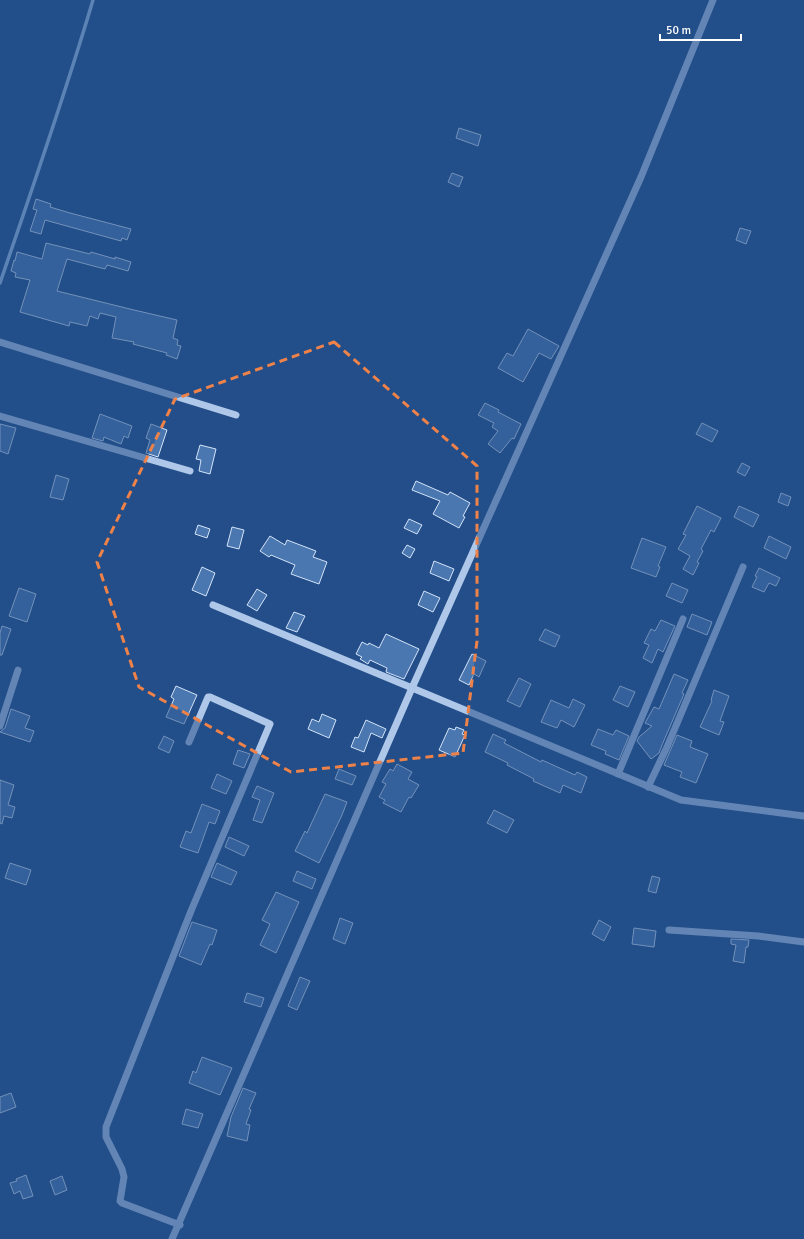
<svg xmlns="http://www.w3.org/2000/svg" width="804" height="1239" viewBox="0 0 804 1239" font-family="Signika,sans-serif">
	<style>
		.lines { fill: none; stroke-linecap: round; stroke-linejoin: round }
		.stream { stroke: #a2c3eb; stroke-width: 3.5 }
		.building { fill: #4b77b1; stroke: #d3e3f8 }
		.minor { stroke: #afc8ea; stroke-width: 7 }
		.marked { fill: none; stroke: #ee8249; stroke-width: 3; stroke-dasharray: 8 5; stroke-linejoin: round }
	</style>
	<rect width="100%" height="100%" fill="#234e89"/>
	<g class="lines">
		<!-- stream -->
		<path class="stream" d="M0,283C32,189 65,95 93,0"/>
	</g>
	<!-- building -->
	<g class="building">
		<path d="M459,128L481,135L478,146L456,138Z"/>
		<path d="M452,173L463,177L459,187L448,182Z"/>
		<path d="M36,199L51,204L50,207L70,213L131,229L127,240L122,238L121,241L45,220L41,234L30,231L37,210L33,209Z"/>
		<path d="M740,228L751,231L746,244L736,240Z"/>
		<path d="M46,243L90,254L91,252L115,259V257L131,262L128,271L107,265L105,269L67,259L57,291L134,310L177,320L173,338L178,340L177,345L181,346L177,359L166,355L167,353L133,344L134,342L112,338L116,317L100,313L98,319L90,316L87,326L70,322L69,326L20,312L30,280L15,277L16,273L11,271L14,260L15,261L17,252L42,259Z"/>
		<path d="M528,329L559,346L551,359L539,353L523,382L498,368L507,353L513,356Z"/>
		<path d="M485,403L499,410L498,412L521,424L514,439L512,438L500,453L488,444L498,431L492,427L494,423L478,415Z"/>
		<path d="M100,414L132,426L128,438L124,436L121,444L104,437L103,441L92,438Z"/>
		<path d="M702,423L718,431L712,442L696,434Z"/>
		<path d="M0,424L16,428L8,454L0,451Z"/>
		<path d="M151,424L167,430L158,457L146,453L150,440L146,438Z"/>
		<path d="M200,445L216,449L210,474L199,471L201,460L196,459Z"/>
		<path d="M742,463L750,467L745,476L737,472Z"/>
		<path d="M56,475L69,479L63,500L50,497Z"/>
		<path d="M416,481L448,495L450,492L470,503L463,516L465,517L459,528L433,514L440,501L412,490Z"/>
		<path d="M781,493L791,497L788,506L778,502Z"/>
		<path d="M697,506L721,518L714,532L711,530L701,549L703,551L697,562L699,563L693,575L683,569L690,556L678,549L686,535L683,534Z"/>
		<path d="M739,506L759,515L753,527L734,517Z"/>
		<path d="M409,519L422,525L417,534L404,528Z"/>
		<path d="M198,525L210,529L207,538L195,534Z"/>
		<path d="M232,527L244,530L239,549L227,546Z"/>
		<path d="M270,536L285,545L287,540L316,551L313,557L327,562L319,584L291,574L295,565L271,555L269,557L260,551Z"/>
		<path d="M769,536L791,547L786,559L764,548Z"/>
		<path d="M642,538L666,547L658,566L660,567L656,577L631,568Z"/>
		<path d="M407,545L415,549L410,558L402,553Z"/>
		<path d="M434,561L454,569L449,581L430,573Z"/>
		<path d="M202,567L215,573L206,596L192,590Z"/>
		<path d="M759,568L780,578L776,586L769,583L764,592L752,587L757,577L755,576Z"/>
		<path d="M672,583L688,590L682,603L666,596Z"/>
		<path d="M19,588L36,594L27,622L9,616Z"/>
		<path d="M257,589L267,595L257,611L247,605Z"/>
		<path d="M424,591L440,598L433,612L418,605Z"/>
		<path d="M294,612L305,616L297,632L286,628Z"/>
		<path d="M692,614L712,622L707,635L687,627Z"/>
		<path d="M661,620L675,626L663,652L658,649L652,663L643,658L649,645L644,643L651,629L655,631Z"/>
		<path d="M2,626L11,629L2,655H0V633Z"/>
		<path d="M545,629L560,636L555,647L539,640Z"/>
		<path d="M386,634L419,649L404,679L386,672L387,668L370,660L368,664L360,659L362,657L356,654L362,642L368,645L369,643L379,648Z"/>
		<path d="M472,654L486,661L479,677L474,674L469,685L459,680Z"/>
		<path d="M674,674L688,680L682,693L684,694L662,745L659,753L651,759L637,741L639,737L652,726L645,723L654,707L659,709Z"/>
		<path d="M519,678L531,684L520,707L507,701Z"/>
		<path d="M176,686L197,695L184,724L166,717L174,699L171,697Z"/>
		<path d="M620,686L635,692L628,707L613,700Z"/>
		<path d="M714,690L729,696L720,721L724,722L719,735L700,727L712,701L711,700Z"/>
		<path d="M573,699L585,705L574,727L561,720L557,728L541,722L551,700L569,708Z"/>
		<path d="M11,709L30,716L25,728L34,731L30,742L0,732L5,728Z"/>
		<path d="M322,714L336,720L329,738L308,729L312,719L319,722Z"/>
		<path d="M366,720L386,729L382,738L371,733L364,752L351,747L355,737L358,738Z"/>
		<path d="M456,727L464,730L462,734L465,735L455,757L439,750L449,728L455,730Z"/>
		<path d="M598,729L613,735L616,730L629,736L619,760L605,754L606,751L591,745Z"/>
		<path d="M493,734L506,740L504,743L541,762L542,760L575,775L577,772L587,777L581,793L563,785L560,793L533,781L534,779L507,765L508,763L485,752Z"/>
		<path d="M677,735L692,741L690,747L708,754L696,783L680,777L682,772L664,765Z"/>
		<path d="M164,736L174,741L169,753L158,748Z"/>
		<path d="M238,750L250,754L244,768L233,764Z"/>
		<path d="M397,764L412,772L408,779L419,785L411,798L409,797L401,812L383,803L385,800L379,797L386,784L382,782L390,769L393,771Z"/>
		<path d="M339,769L356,776L352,785L335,779Z"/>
		<path d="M217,774L232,781L226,794L211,788Z"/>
		<path d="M0,780L14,785L8,805L15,807L12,818L4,816L2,824L0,823Z"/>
		<path d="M257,786L274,793L262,823L253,820L260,800L252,797Z"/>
		<path d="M325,794L347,802L342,815L319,863L295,851L305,831L307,833Z"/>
		<path d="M202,804L220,811L215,824L209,822L198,853L180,847L186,831L191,833Z"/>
		<path d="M494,810L514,820L507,833L487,823Z"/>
		<path d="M229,837L249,846L244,856L225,847Z"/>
		<path d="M10,863L31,870L26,885L5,878Z"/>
		<path d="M217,863L237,872L231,885L211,877Z"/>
		<path d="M297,871L316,879L312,889L293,881Z"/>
		<path d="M652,876L660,878L656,893L648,891Z"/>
		<path d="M276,892L299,902L276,953L260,945L270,924L262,920Z"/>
		<path d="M340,918L353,923L345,944L333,939Z"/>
		<path d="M599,920L611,927L604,941L592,934Z"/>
		<path d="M192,922L217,930L212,945L210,944L201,965L179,956Z"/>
		<path d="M634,928L656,931L654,947L632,944Z"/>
		<path d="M731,939L749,940L748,947H746L744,963L733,961L736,945L731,944Z"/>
		<path d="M300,977L310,981L297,1010L288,1006Z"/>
		<path d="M247,993L264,998L261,1007L244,1002Z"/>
		<path d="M202,1057L232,1068L220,1095L189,1083L193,1071L196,1073Z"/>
		<path d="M243,1088L256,1093L249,1109L251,1110L246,1124L250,1125L247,1141L227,1136L231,1117Z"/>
		<path d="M11,1093L16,1107L0,1113V1097Z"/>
		<path d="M186,1109L203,1114L198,1128L182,1124Z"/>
		<path d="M26,1175L33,1196L23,1199L20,1191L14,1194L10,1183L17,1181L16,1179Z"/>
		<path d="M62,1176L67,1190L55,1195L50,1181Z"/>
	</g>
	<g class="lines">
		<!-- minor -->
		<g class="minor">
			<path d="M0,342L236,415"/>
			<path d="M0,416L190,471"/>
			<path d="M213,605L681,800L804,816"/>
			<path d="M0,726L18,670"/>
			<path d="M618,774L683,619"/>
			<path d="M648,787L667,747L743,567"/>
			<path d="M669,930L758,936L804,942"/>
			<path d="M180,1225L122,1203L120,1201L124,1177L122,1169L106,1137V1127L191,911L270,724L210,697H208L189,742"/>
			<path d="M172,1239L412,688L641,177L713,0"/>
		</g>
	</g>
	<!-- marked area -->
	<path d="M0 0H804V1239H0ZM334,342L477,466V641L463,753L291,772L139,687L97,562L175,399Z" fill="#234e89" fill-opacity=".55" fill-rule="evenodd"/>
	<path class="marked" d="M334,342L477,466V641L463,753L291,772L139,687L97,562L175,399Z"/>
	<!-- scale -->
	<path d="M660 34v6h81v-6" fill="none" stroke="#ffffff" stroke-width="2"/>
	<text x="666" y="34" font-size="12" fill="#ffffff" stroke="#234e89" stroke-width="3" paint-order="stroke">50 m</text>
</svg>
